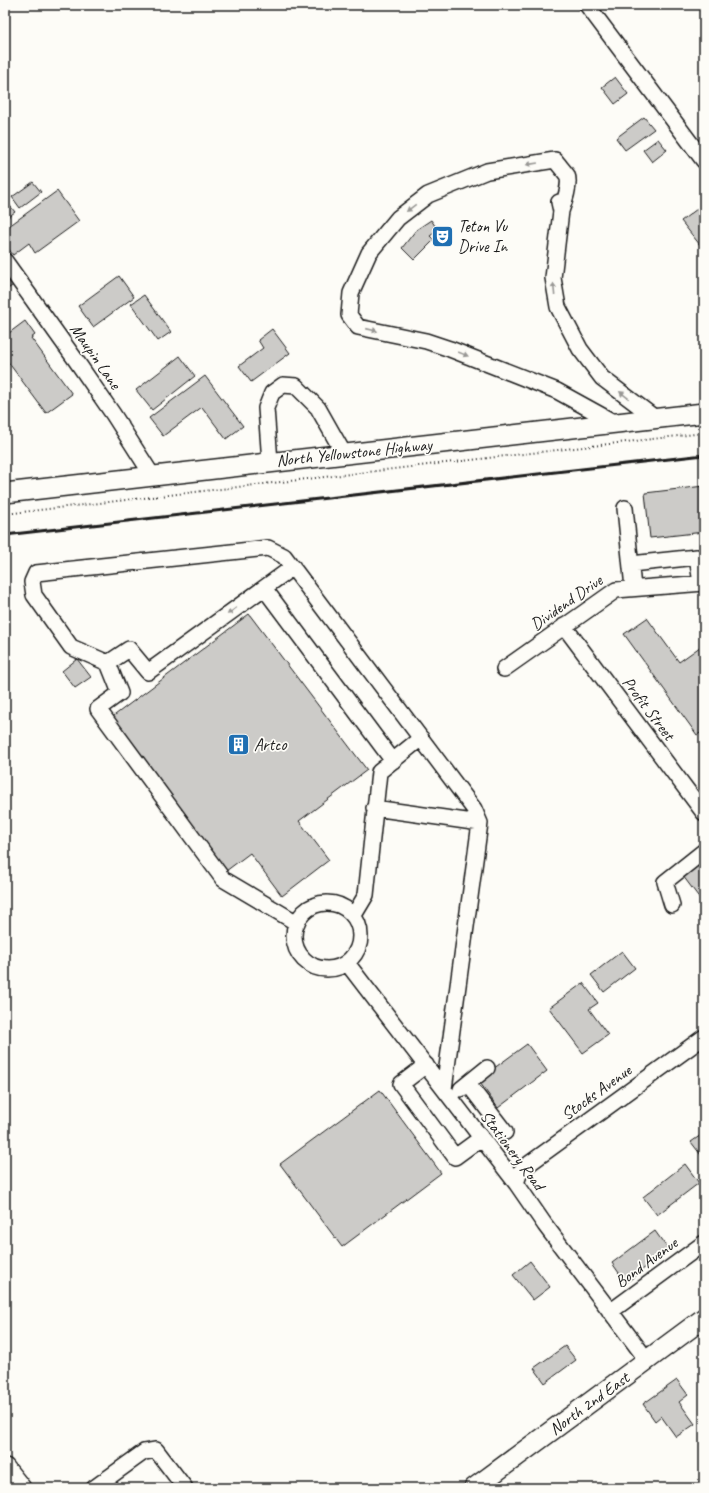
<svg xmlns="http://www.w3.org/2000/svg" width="709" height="1493" font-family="Caveat,sans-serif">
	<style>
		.building { fill: #cccbc8; stroke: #1c1c1c }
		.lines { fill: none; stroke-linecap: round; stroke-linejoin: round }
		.minor-casing { stroke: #1c1c1c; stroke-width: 18 }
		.major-casing { stroke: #1c1c1c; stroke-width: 22 }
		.path { stroke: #1c1c1c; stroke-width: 2; stroke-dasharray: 1 3; stroke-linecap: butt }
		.minor { stroke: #fdfcf7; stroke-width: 15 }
		.major { stroke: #fdfcf7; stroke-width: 19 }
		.rail { stroke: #1c1c1c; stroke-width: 3 }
		.oneway { fill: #989794 }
		.labels { text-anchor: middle; stroke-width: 3.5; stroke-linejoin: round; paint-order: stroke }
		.poi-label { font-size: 17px; fill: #1c1c1c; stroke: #fdfcf7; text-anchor: start }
		.street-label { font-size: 17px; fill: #1c1c1c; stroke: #fdfcf7 }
	</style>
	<rect width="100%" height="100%" fill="#fdfcf7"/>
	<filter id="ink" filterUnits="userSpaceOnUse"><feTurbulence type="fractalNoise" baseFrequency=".025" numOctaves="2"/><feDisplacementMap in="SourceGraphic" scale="8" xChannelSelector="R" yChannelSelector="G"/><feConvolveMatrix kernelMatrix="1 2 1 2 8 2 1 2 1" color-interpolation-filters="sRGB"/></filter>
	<g filter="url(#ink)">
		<!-- building -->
		<path class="building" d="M615,77L628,94L615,104L602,87Z
			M644,117L654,129L625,150L616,138Z
			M658,139L667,150L652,162L643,150Z
			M33,182L41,192L20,208L12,197Z
			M57,191L79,221L35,253L29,243L13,255L5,244V229Z
			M7,202L15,212L5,219V203Z
			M701,206L704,210V250L681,221Z
			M431,220L438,230L430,236L434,240L414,260L402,248L416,230Z
			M5,269L16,283L5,291Z
			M119,276L134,297L93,327L78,306Z
			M144,295L171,332L158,341L131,304Z
			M25,321L35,335L31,338L72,394L46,413L5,358V336Z
			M272,329L290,353L251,382L239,366L263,348L258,340Z
			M180,356L195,376L152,410L136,390Z
			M205,376L243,426L226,439L202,407L163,436L149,418Z
			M704,486V532L650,538L645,493Z
			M249,614L367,770L299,821L329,860L282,896L250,853L226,871L111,718Z
			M647,618L679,662L704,644V731L697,735L624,634Z
			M77,659L91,677L75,688L62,671Z
			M704,854V904L680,872Z
			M622,951L635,968L604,992L591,975Z
			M583,983L598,1003L589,1009L608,1035L583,1053L549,1008Z
			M527,1044L547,1071L498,1108L478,1080Z
			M380,1090L441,1173L342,1247L280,1164Z
			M704,1133V1159L691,1142Z
			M685,1164L699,1183L657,1215L643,1197Z
			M655,1231L668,1249L626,1283L612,1263Z
			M530,1261L550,1287L533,1300L513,1275Z
			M565,1346L576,1360L545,1383L534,1368Z
			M677,1380L688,1395L679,1402L695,1424L676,1437L661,1416L655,1421L643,1404Z"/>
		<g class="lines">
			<defs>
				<path id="minor" d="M587,5L704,161
					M559,202L561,211L553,278L558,307L580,349L602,378L655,418
					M561,211C564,203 571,183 567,175C565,172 558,164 555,160L487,171L428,195L398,218L369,253L351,293L349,315L358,327L426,341L450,349L557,391L615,423
					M5,261L75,359L113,414L152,475
					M270,462L266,408L272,393L283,385L296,386L318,408L344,454
					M625,508L633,588
					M631,564L697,557L701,583
					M264,588L393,761
					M564,626L704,813
					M108,663L129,649L148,672L293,567
					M504,669L616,590L704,583
					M374,808L480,823
					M294 936a33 33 0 1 1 66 0a33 33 0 1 1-66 0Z
					M672,905L665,882L704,851
					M354,915L366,895L379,772L421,738
					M297,923L223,879L98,709L120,693L108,663L71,647L34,595L32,582L36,573L268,548L284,556L474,809L480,823L444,1089
					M347,963L516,1183L545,1225L647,1360
					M426,1065L401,1084L455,1157L481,1138
					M468,1084L505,1132
					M461,1089L487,1068
					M516,1183L520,1172L526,1166L704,1037
					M610,1312L704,1243
					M94,1488L144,1452L156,1450L185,1488"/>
				<path id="major" d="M5,493L704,413
					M5,1468L21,1488
					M474,1488L704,1318"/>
			</defs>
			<!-- minor casing -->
			<use href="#minor" class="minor-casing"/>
			<!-- major casing -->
			<use href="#major" class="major-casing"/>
			<!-- path -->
			<path class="path" d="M5,514L704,433"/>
			<!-- minor -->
			<use href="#minor" class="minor"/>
			<!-- major -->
			<use href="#major" class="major"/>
			<!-- rail -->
			<path class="rail" d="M5,535L704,455"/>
		</g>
		<!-- one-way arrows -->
		<defs><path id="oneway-solid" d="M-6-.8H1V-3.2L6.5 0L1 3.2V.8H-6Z"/></defs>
		<g class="oneway">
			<use href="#oneway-solid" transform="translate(532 164) rotate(171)"/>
			<use href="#oneway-solid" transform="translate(411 208) rotate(143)"/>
			<use href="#oneway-solid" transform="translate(554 289) rotate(-96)"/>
			<use href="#oneway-solid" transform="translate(372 330) rotate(13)"/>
			<use href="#oneway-solid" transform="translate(463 354) rotate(22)"/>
			<use href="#oneway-solid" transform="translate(624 395) rotate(-143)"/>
			<use href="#oneway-solid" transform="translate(232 611) rotate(144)"/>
		</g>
	</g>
	<!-- icons -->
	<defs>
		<symbol id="theatre-square" viewBox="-11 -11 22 22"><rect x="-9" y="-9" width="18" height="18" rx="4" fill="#1f6fb2" stroke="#fdfcf7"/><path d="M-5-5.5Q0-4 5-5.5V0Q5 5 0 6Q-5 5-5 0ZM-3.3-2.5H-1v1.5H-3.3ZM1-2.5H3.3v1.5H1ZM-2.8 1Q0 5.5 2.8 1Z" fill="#fff"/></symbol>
		<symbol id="building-square" viewBox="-11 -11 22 22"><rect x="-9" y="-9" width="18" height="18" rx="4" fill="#1f6fb2" stroke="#fdfcf7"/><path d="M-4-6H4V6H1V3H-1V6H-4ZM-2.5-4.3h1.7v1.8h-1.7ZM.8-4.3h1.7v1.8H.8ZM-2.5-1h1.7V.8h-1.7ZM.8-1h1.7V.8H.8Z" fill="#fff"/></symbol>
	</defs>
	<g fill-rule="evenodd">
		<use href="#theatre-square" x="430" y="224" width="25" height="25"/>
		<use href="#building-square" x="226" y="732" width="25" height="25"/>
	</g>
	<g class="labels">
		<!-- poi labels -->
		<g class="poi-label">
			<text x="458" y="232">Teton Vu<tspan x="458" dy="20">Drive In</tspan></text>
			<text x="254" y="750">Artco</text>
		</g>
		<!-- street labels -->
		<g class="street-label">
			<text transform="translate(96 356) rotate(55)" y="6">Maupin Lane</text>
			<text transform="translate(354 452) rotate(-6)" y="6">North Yellowstone Highway</text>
			<text transform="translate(566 602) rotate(-35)" y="6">Dividend Drive</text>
			<text transform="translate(649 708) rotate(53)" y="6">Profit Street</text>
			<text transform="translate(596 1092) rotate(-36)" y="6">Stocks Avenue</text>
			<text transform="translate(513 1150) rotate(53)" y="6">Stationery Road</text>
			<text transform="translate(646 1262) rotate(-36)" y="6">Bond Avenue</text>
			<text transform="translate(589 1403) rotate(-36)" y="6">North 2nd East</text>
		</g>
	</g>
	<!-- margin -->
	<rect width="709" height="1493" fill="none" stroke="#fdfcf7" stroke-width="20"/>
	<rect x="10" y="10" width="689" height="1473" fill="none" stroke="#1c1c1c" stroke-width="1.5" filter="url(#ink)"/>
</svg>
